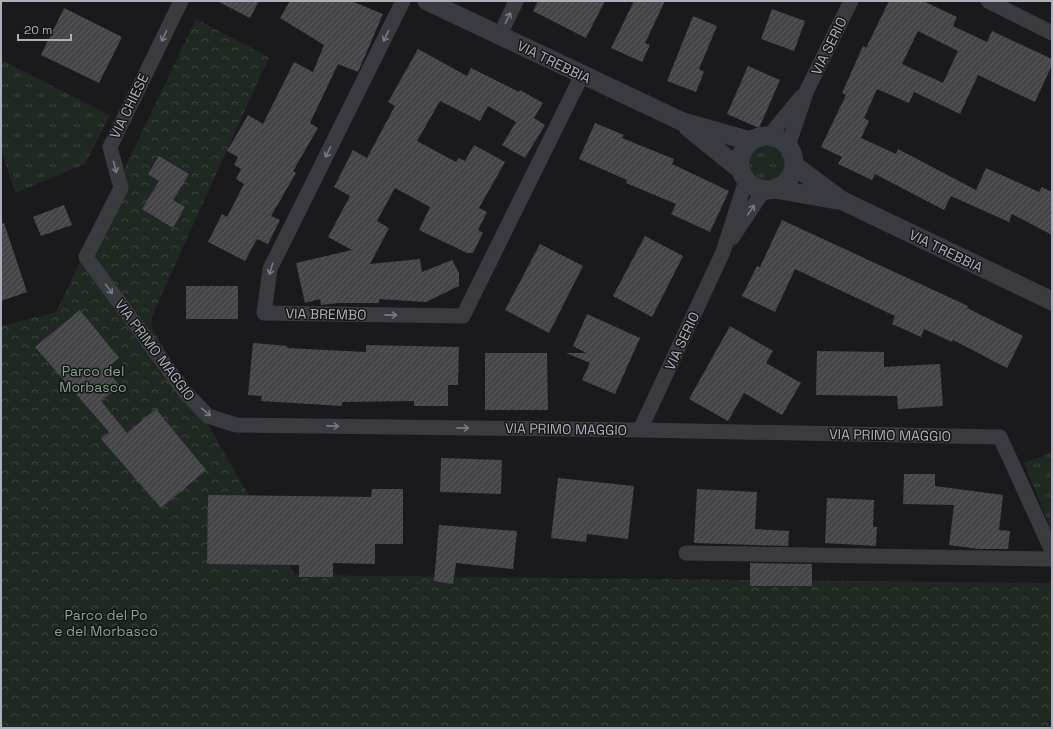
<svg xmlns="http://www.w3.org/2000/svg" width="1053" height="729" font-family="'Space Grotesk',sans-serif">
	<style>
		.grass { fill: url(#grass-tufts) }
		.park { fill: url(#park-crowns) }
		.building { fill: url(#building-hatch); fill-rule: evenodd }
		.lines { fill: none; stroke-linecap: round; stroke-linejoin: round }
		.minor { stroke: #3a3b41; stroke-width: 15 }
		.tertiary { stroke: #3a3b41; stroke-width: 19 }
		.oneway { stroke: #787b85 }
		.labels { text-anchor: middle; stroke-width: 3; stroke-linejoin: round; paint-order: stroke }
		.street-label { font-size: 14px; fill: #abb0bc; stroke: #151417 }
		.park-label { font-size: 14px; fill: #82a886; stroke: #151417 }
	</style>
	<defs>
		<pattern id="grass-tufts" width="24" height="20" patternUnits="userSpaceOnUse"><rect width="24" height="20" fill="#1f2821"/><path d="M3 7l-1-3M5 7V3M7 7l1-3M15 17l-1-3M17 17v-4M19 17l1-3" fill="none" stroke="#3d453f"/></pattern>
		<pattern id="park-crowns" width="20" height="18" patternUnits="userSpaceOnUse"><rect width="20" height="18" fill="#1f2821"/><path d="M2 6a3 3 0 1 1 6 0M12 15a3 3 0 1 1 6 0" fill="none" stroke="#3d453f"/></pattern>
		<pattern id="building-hatch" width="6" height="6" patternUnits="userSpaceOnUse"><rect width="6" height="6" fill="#444449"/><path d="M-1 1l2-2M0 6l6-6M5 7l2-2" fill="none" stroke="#5c5c61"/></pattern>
	</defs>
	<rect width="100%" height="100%" fill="#1a191c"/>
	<!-- grass -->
	<path class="grass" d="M1,60L110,115L85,164L15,193L1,149Z
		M749 163a18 18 0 1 1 36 0a18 18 0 1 1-36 0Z
		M1052,452V532L1024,463Z"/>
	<!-- park -->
	<path class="park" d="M196,19L269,57L152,316L151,326L295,575L1052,583V728H1V326L56,312Z"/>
	<!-- building -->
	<path class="building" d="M217,1H259L250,18Z
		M290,1H351L383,14L358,72L338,64L310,123L318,128L293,171L296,173L271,216L280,220L268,244L257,239L245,261L208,242L222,214L227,217L244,184L236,179L241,169L234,165L238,157L227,151L248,115L263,124L294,62L313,72L324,45L280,18Z
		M538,1H605L586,38L533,11Z
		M634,1H665L645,43L650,45L642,62L611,48Z
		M889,1H923L957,17L953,26L987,42L992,31L1052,59V65L1035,102L978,75L960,114L914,92L909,103L877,89L864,118L869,121L861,138L896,154L898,149L976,190L986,168L1039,192L1042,187L1052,192V235L1012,214L1009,222L951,196L944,210L875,174L872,180L838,164L842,157L821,147L846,95L842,93L863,46L866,48ZM918,31L958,51L943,83L902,64Z
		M64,8L122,37L99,83L41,55Z
		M772,9L805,21L794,51L761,39Z
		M693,16L717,26L699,69L704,72L696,92L667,81Z
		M418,49L467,76L471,68L519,92L520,90L543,103L534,118L545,125L525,158L502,145L516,122L488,106L480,121L440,101L417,141L456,162L459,158L465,161L474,145L505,162L479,208L487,212L478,230L483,233L473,253H467L419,230L430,207L395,188L377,221L389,228L370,264L420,259L422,272L452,260L459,273V286L426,302L379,299V303H339L321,305L320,299L305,303L296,263L352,250L328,237L350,196L334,187L353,150L367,158L395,106L388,102Z
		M748,66L780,80L759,128L727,114Z
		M595,123L624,135L622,138L674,159L672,164L729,191L710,232L671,214L676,204L626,183L627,180L579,159Z
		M159,156L189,174L173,200L185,207L173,228L142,209L159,181L148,174Z
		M64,205L72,225L41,236L33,217Z
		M782,220L968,306L967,308L1023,336L1007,368L953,340L952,342L924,329L921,337L892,324L895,316L795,269L775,312L742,296L757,266L760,267Z
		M4,223L27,292L1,301V224Z
		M645,236L683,256L652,317L613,296Z
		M540,244L583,266L549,333L505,310Z
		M186,286H238V319H186Z
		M80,310L119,358L106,369L120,386L101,401L127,433L156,409L206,470L161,508L101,439L109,432L35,347Z
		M587,314L640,338L615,394L582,380L590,363L566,353H586L573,346Z
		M730,326L773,351L766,363L801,383L782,415L744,393L728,421L689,399Z
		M253,343L287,346V348L366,352V345L459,347L458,385H448V406H414V401L342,402V406L261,401L262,396L248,395Z
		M817,351L884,352V367L940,364L943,406L898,409L897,396L816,395Z
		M485,353H547L548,410H485Z
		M441,458L502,460L501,494L440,492Z
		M904,474H935V486L1003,495L999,530L1010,531L1008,549H979L949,545L954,505L903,504Z
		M558,478L634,486L628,539L587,534L586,542L551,538Z
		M372,489H403V544H375V564L333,563V577H299V565L207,564L208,495L371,497Z
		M697,489L757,492L755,529L789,531L788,546L694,543Z
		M827,498L874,500L873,527H877L876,546L825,543Z
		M439,525L517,531L513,569L456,563L453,584L434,581Z
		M750,563L812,564V586H750Z"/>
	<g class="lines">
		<!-- minor -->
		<path class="minor" d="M181,1L110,147L121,188L86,257L185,392L208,416L236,425L640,430L1000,437L1052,551
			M403,1L270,269L264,313L463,316L582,75
			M988,1L1052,33
			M500,35L516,1
			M770,135L801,97
			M788,146L807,90L851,1
			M732,238L764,190
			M640,430L723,252L746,180
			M686,553L1052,559"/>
		<!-- tertiary -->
		<path class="tertiary" d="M427,1L683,122L750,141
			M688,127L741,170
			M740 163a27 27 0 1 1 54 0a27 27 0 1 1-54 0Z
			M795,166L841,200L1052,301
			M775,189L837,200"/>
	</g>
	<!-- one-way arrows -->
	<defs><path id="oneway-shaft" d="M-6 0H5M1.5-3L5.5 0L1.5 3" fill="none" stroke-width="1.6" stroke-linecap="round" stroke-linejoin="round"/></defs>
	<g class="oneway">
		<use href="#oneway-shaft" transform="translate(508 18) rotate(-64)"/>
		<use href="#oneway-shaft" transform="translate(164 36) rotate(116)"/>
		<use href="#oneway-shaft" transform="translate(386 36) rotate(116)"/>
		<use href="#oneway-shaft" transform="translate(328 152) rotate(116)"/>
		<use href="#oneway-shaft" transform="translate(115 167) rotate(75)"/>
		<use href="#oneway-shaft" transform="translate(751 210) rotate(-56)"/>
		<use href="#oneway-shaft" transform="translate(271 269) rotate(107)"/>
		<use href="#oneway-shaft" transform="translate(109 289) rotate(54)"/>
		<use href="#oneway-shaft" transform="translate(391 315) rotate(1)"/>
		<use href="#oneway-shaft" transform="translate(206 412) rotate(40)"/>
		<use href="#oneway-shaft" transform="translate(333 426) rotate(1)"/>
		<use href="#oneway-shaft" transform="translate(463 428) rotate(1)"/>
	</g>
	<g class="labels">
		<!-- street labels -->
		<g class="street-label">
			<text transform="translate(829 46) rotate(-64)" y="5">VIA SERIO</text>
			<text transform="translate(554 62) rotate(26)" y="5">VIA TREBBIA</text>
			<text transform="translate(129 106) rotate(-64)" y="5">VIA CHIESE</text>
			<text transform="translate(946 251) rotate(26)" y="5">VIA TREBBIA</text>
			<text transform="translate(326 314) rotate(1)" y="5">VIA BREMBO</text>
			<text transform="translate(682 341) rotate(-65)" y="5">VIA SERIO</text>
			<text transform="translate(155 350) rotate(53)" y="5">VIA PRIMO MAGGIO</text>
			<text transform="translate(566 429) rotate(1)" y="5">VIA PRIMO MAGGIO</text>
			<text transform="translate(890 435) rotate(1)" y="5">VIA PRIMO MAGGIO</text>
		</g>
		<!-- park labels -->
		<g class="park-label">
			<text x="93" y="376">Parco del<tspan x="93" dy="16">Morbasco</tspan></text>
			<text x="106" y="620">Parco del Po<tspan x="106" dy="16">e del Morbasco</tspan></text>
		</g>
	</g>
	<!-- border -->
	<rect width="1053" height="729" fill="none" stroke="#abb0bc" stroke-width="4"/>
	<!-- scale -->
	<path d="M18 34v6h53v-6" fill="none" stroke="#abb0bc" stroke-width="2"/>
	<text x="24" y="34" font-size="12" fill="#abb0bc" stroke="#151417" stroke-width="3" paint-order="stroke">20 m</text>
</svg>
